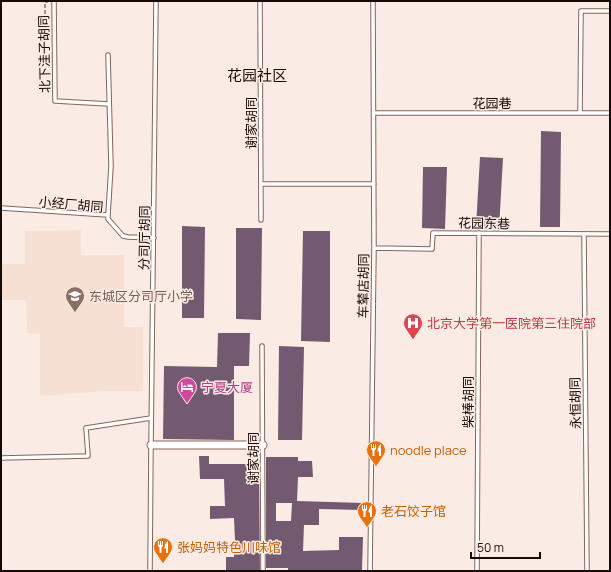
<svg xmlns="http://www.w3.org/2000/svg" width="611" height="572" font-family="Manrope,'Noto Sans SC',sans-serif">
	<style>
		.education { fill: #f6e0d3 }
		.building { fill: #745a70; fill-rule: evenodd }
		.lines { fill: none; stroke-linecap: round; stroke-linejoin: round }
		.lane-casing { stroke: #856457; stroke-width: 5.5 }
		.street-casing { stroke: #856457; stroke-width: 9 }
		.path { stroke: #837570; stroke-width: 1.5; stroke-dasharray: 4 2; stroke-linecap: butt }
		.lane { stroke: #fff; stroke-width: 3.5 }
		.street { stroke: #fff; stroke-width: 7 }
		.labels { text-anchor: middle; stroke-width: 3; stroke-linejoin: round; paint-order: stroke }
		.street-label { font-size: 13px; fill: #160a06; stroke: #fbebe5 }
		.education-label { font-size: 13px; fill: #785e54; stroke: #fbebe5; text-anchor: start }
		.health-label { font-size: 13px; fill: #be3a42; stroke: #fbebe5; text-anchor: start }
		.hotel-label { font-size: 13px; fill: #b23c85; stroke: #fbebe5; text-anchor: start }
		.food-label { font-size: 13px; fill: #c56008; stroke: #fbebe5; text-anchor: start }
		.quarter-label { font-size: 15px; fill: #160a06; stroke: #fbebe5 }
	</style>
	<rect width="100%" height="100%" fill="#fbebe5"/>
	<!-- education -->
	<path class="education" d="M81,230V255H124V327H143V391H103L40,396V334L27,333L26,300H1V264H25V231Z"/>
	<!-- building -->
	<path class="building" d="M541,131L561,132L560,227H540Z
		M480,157L503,158L499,229L476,227Z
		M423,167H447L445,229L422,228Z
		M182,226L205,227L204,318H182Z
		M236,228H262L261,320L236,319Z
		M303,231H330V342L301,341Z
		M218,333H250L249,366H234V440L163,439L164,366L217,367Z
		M279,346L304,347L302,440H278Z
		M199,456H209V464H246V467L259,468L260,571H226V557H234L235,542L234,518L210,519V506H225L224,479H200Z
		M266,457H298V461H312L313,477H298L297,501L364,503L363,510L319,509V525H304L303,551L339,550V537H363L362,571H288V568H266ZM276,503H292L291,521H276Z"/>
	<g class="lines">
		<defs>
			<path id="lane" d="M54,1L55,101L109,104
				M260,1L261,220
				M108,55L111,166L108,215
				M374,113H610
				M580,113L581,11H610
				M261,184H374
				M1,208L108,215V219L123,236L128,237L154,238
				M584,235L587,571
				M374,248L432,249L433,233L610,234
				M262,346L263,571
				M1,458L88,456L86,428L151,418
				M150,571L151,445L156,1
				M370,571L374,248L373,1
				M477,571L479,233"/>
			<path id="street" d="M151,445H263"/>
		</defs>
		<!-- lane casing -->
		<use href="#lane" class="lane-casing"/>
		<!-- street casing -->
		<use href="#street" class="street-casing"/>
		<!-- path -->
		<path class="path" d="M42,29H45V2H48"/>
		<!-- lane -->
		<use href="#lane" class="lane"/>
		<!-- street -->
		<use href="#street" class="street"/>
	</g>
	<!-- icons -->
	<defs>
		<symbol id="school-pin" viewBox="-11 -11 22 30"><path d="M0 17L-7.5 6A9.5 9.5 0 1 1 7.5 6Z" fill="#8d6e63" stroke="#fbebe5"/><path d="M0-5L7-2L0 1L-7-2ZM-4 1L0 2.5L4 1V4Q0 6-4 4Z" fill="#fff"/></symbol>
		<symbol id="hospital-pin" viewBox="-11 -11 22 30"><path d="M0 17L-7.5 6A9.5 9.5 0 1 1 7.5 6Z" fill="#e0444e" stroke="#fbebe5"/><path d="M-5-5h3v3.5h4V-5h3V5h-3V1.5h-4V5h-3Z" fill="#fff"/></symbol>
		<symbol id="hotel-pin" viewBox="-11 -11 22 30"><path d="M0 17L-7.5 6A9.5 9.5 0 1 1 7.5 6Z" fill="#d1479c" stroke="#fbebe5"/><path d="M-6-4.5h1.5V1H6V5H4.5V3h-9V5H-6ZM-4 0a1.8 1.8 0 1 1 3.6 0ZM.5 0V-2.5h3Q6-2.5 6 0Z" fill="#fff"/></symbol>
		<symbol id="restaurant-pin" viewBox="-11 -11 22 30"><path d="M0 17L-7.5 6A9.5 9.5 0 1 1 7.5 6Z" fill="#e8710a" stroke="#fbebe5"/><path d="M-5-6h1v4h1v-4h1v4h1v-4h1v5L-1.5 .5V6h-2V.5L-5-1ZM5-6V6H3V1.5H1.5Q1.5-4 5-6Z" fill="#fff"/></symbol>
	</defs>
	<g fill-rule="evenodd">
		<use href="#school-pin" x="64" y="285" width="22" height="30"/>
		<use href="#hospital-pin" x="402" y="312" width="22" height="30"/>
		<use href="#hotel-pin" x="176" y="376" width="22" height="30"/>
		<use href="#restaurant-pin" x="365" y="439" width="22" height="30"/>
		<use href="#restaurant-pin" x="356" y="500" width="22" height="30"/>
		<use href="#restaurant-pin" x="152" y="536" width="22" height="30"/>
	</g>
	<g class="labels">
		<!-- street labels -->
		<g class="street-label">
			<text transform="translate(44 54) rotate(-91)" y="5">北下洼子胡同</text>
			<text x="492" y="108">花园巷</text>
			<text transform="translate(251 123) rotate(-90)" y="5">谢家胡同</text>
			<text transform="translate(71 204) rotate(5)" y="5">小经厂胡同</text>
			<text transform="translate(484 223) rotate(1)" y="5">花园东巷</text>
			<text transform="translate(144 238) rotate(-89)" y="5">分司厅胡同</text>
			<text transform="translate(363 286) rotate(-89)" y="5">车辇店胡同</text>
			<text transform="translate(468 402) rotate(-90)" y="5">柴棒胡同</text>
			<text transform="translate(575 403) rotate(-91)" y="5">永恒胡同</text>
			<text transform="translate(253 458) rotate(-90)" y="5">谢家胡同</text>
		</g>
		<!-- education labels -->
		<g class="education-label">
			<text x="89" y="301">东城区分司厅小学</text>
		</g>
		<!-- health labels -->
		<g class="health-label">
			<text x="427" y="328">北京大学第一医院第三住院部</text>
		</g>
		<!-- hotel labels -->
		<g class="hotel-label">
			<text x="201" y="392">宁夏大厦</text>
		</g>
		<!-- food labels -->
		<g class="food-label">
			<text x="390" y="455">noodle place</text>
			<text x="381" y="516">老石饺子馆</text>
			<text x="177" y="552">张妈妈特色川味馆</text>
		</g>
		<!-- quarter labels -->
		<g class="quarter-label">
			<text x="257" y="81">花园社区</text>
		</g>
	</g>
	<!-- border -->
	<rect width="611" height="572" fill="none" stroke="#160a06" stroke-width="4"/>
	<!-- scale -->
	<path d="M471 552v6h69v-6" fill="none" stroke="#160a06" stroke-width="2"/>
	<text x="477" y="552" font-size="12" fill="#160a06" stroke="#fbebe5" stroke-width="3" paint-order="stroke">50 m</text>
</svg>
